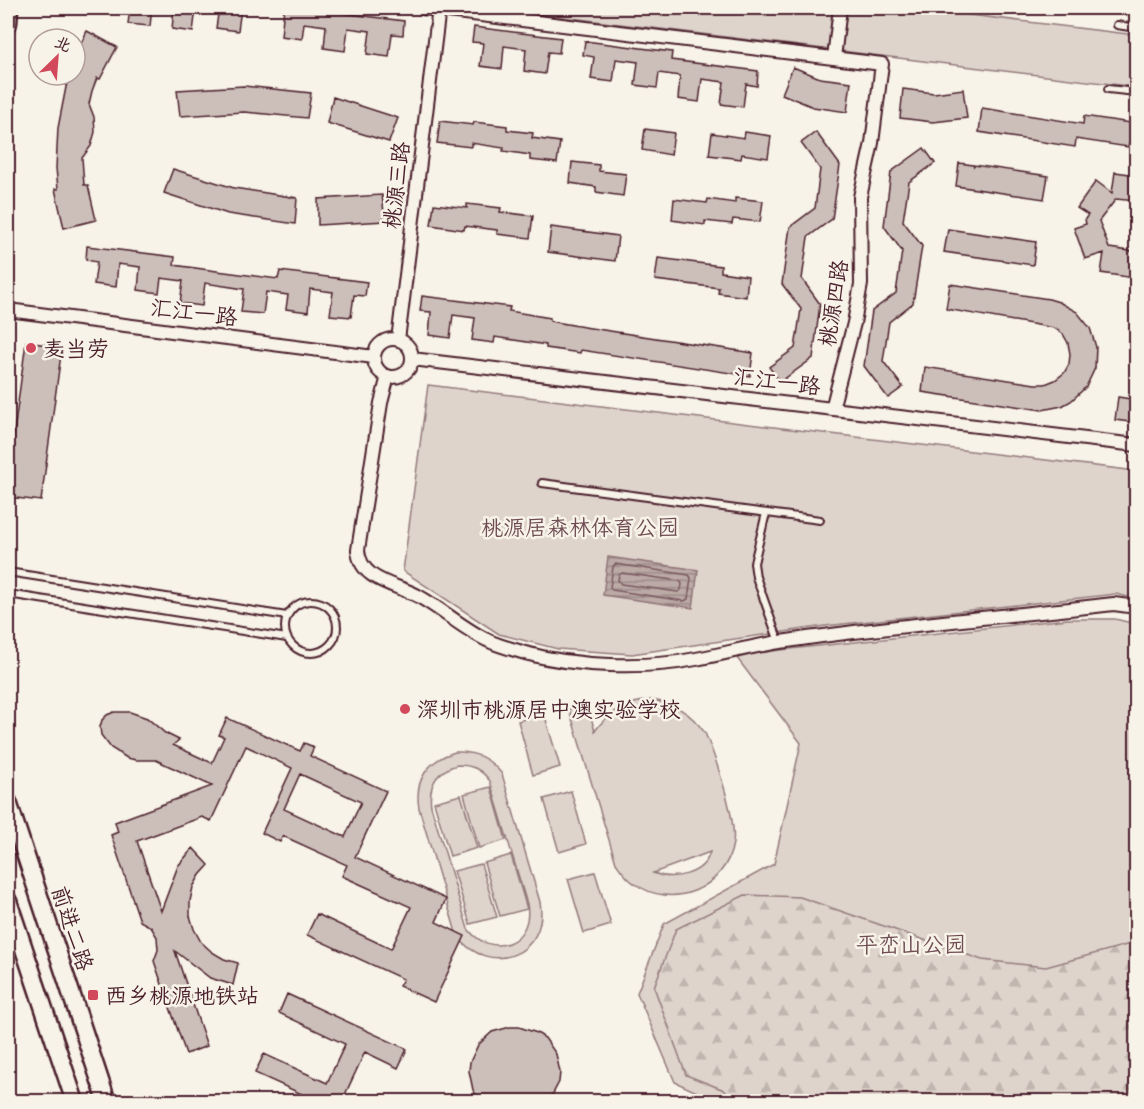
<svg xmlns="http://www.w3.org/2000/svg" width="1144" height="1109" font-family="Sriracha,'LXGW WenKai TC',sans-serif">
	<style>
		.green { fill: #ded4cc; stroke: #947a7c; stroke-width: 1.5; fill-rule: evenodd }
		.forest { fill: url(#forest-firs); stroke: #947a7c; stroke-width: 1.5 }
		.water { fill: url(#water-rules); stroke: #8e7275; stroke-width: 1.5 }
		.lines { fill: none; stroke-linecap: round; stroke-linejoin: round }
		.shore { stroke: #78575d; stroke-width: 1.5 }
		.building { fill: #ccbfb9; stroke: #4a1f2b; stroke-width: 1.5; fill-rule: evenodd }
		.lane-casing { stroke: #4a1f2b; stroke-width: 10 }
		.street-casing { stroke: #4a1f2b; stroke-width: 16 }
		.secondary-casing { stroke: #4a1f2b; stroke-width: 21 }
		.lane { stroke: #f7f3e8; stroke-width: 6 }
		.street { stroke: #f7f3e8; stroke-width: 12 }
		.secondary { stroke: #f7f3e8; stroke-width: 16 }
		.poi-dot { fill: #d1495b; stroke: #f7f3e8; stroke-width: 2 }
		.labels { text-anchor: middle; stroke-width: 5; stroke-linejoin: round; paint-order: stroke }
		.street-label { font-size: 22px; fill: #4a1f2b; stroke: #f7f3e8 }
		.poi-label { font-size: 22px; fill: #4a1f2b; stroke: #f7f3e8; text-anchor: start }
		.park-label { font-size: 22px; fill: #6f4c53; stroke: #f7f3e8 }
	</style>
	<defs>
		<pattern id="forest-firs" width="22" height="20" patternUnits="userSpaceOnUse" patternTransform="scale(1.5)"><rect width="22" height="20" fill="#ded4cc"/><path d="M5 1l3.5 6h-7zM16 11l3.5 6h-7z" fill="#c0b6af"/></pattern>
		<pattern id="water-rules" width="6" height="5" patternUnits="userSpaceOnUse" patternTransform="scale(1.5)"><rect width="6" height="5" fill="#bcaaa7"/><path d="M0 2.5h6" fill="none" stroke="#9b8a88"/></pattern>
	</defs>
	<rect width="100%" height="100%" fill="#f7f3e8"/>
	<filter id="ink" filterUnits="userSpaceOnUse"><feTurbulence type="fractalNoise" baseFrequency=".0167" numOctaves="2"/><feDisplacementMap in="SourceGraphic" scale="12" xChannelSelector="R" yChannelSelector="G"/><feConvolveMatrix kernelMatrix="1 2 1 2 8 2 1 2 1" color-interpolation-filters="sRGB"/></filter>
	<g filter="url(#ink)">
		<!-- green -->
		<path class="green" d="M489,8H912L1136,35V87Z
			M428,385L1136,471V599L1116,594L825,626L632,654L558,649L499,634L403,571Z
			M1068,619H1115L1136,624V1101H716L675,1082L637,993L664,924L774,864L801,743L737,658L762,652Z
			M651,700C675,703 691,713 705,733C715,756 737,820 733,843C726,889 671,911 634,883C626,878 621,870 616,863L569,709L587,704L595,731C609,711 627,702 651,700ZM710,852C704,875 673,881 653,873Z
			M544,713L560,767L533,775L518,721Z
			M455,752C475,751 489,758 502,774L540,902C549,955 489,978 457,936L419,808C414,780 428,760 455,752ZM457,765C472,765 481,769 490,781L527,904C534,943 492,960 468,929L431,806C428,785 437,771 457,765Z
			M491,787L506,840L479,848L464,794Z
			M571,791L586,844L559,852L544,799Z
			M461,795L477,848L450,856L434,802Z
			M511,855L527,909L500,916L484,863Z
			M481,864L497,917L470,924L454,871Z
			M595,872L611,925L584,933L568,879Z"/>
		<!-- forest -->
		<path class="forest" d="M745,895L800,897L982,960L1046,967L1130,944H1136V1101H735L724,1090L686,1075L654,987L676,929Z"/>
		<!-- water -->
		<path class="water" d="M608,557L698,570L693,608L603,595Z"/>
		<g class="lines">
			<!-- shore -->
			<path class="shore" d="M615,564L689,575L691,578L688,599L684,601L612,590L610,587L613,567Z
				M622,573L680,581L682,584L681,590L678,592L621,584L618,580L619,575Z"/>
		</g>
		<!-- building -->
		<path class="building" d="M130,8H152L150,26L128,24Z
			M174,8H196L193,32L172,29Z
			M219,8H241L238,31L216,28Z
			M284,8H318L317,10L404,21L403,35L392,34L389,57L367,54L370,31L348,28L345,51L324,48L326,26L304,23L302,39L281,36Z
			M474,27L561,38L559,53L548,52L545,74L524,71L526,49L504,46L502,69L480,66L483,43L472,42Z
			M87,31L117,47L100,79L97,78L92,91L89,104L94,117L95,132L91,146L82,158L84,185H88L96,220L64,228L55,189H58L56,168L58,128L66,87L70,75H75V56Z
			M585,41L672,52L671,60L758,71L757,86L746,84L743,107L721,104L724,82L702,79L699,102L678,99L680,76L659,73L657,88L635,85L638,62L616,59L613,82L591,79L594,57L583,55Z
			M793,67L820,78L851,82L847,112L813,107L782,94Z
			M244,86L311,93L307,118L244,112L180,116L177,90Z
			M903,89L934,93L963,89L967,118L933,122L900,118Z
			M333,97L398,118L389,142L327,123Z
			M982,108L1083,124L1084,116L1137,124V145L1129,143L1128,147L1076,139L1075,147L979,132Z
			M440,121L473,125L474,122L507,126V130L533,133L532,138L560,142L557,163L530,160V155L503,151L504,148L471,143V147L437,143Z
			M645,129L674,133L671,155L642,150Z
			M745,132L771,136L768,158L742,154L741,159L709,155L712,133L744,138Z
			M816,132L840,165L832,219L808,237L802,279L820,304L813,358L780,382L769,367L795,348L801,309L782,284L790,227L815,208L820,169L801,143Z
			M924,148L935,163L909,182L903,221L922,246L913,303L889,322L883,361L903,387L888,398L864,366L872,311L896,293L902,251L884,226L891,172Z
			M572,162L599,165V171L626,174L623,196L596,192V187L570,183Z
			M959,163L973,165L974,167V165L1048,176L1044,199L956,186Z
			M173,169L234,188L297,198L295,224L228,214L164,193Z
			M1115,172L1137,175V201L1116,199L1099,221L1109,248L1137,252L1134,278L1101,273L1104,253L1085,259L1074,228L1086,224L1085,219L1088,215L1077,208L1096,181L1112,193Z
			M382,195L385,221L318,225V199Z
			M735,198L763,201L760,222L733,219L732,224L705,221V225L672,220L674,199L707,203L708,199L735,203Z
			M434,204L467,208V204L501,208L500,212L533,216L530,238L497,234V230L465,226L464,230L431,225Z
			M551,227L618,236L615,261L548,252Z
			M948,229L1036,242L1033,265L944,252Z
			M87,246L175,257L174,265L217,271L278,279L280,271L367,282L365,296L354,295L351,317L330,315L333,292L310,289L308,312L286,309L288,295L266,292L263,314L241,312L244,289L205,283L202,306L180,303L183,281L161,278L159,293L138,290L140,267L118,264L116,287L94,284L97,262L86,260Z
			M658,258L721,266V272L748,276L746,297L718,293L719,288L655,280Z
			M950,284L1049,299L1059,302L1077,312L1090,328L1096,347L1095,368L1086,387L1071,401L1062,406L1042,410L922,392L925,367L1035,384H1045L1055,380L1064,373L1069,364L1070,354L1068,343L1063,334L1054,328L946,309Z
			M422,296L510,307L509,311L550,318V321L584,327L753,353L750,376L581,350L580,353L546,348V345L495,337L494,343L472,340L475,318L453,315L450,338L429,335L431,312L420,311Z
			M26,342L62,347L41,501L8,497V478Z
			M1118,397L1137,400V423L1115,420Z
			M114,712H130L147,718L165,733L179,740L173,745L212,763L224,737L219,735L227,718L300,751L304,743L314,747L310,756L386,791L355,857L446,899L436,922L465,936L434,1002L399,986L403,979L307,935L317,914L391,949L411,907L342,876L347,865L283,836L280,842L262,833L292,768L246,746L211,821L202,817L137,841L161,911L178,866L193,848L209,865L200,875L193,887L190,901V916L194,929L201,942L212,952L224,959L238,963L233,985L210,978L175,951L207,1046L186,1054L154,961L158,950L157,937L151,927L140,921L111,835L118,832L115,822L212,786L156,760H136L127,758L111,748L101,735L100,727L102,720L107,715ZM300,774L361,802L345,837L284,809Z
			M287,994L407,1049L398,1068L365,1052L342,1101H317L255,1073L264,1054L327,1083L345,1044L279,1013Z
			M510,1027H519L537,1033L545,1038L556,1054L560,1072L559,1082L549,1101H480L473,1090L469,1071L470,1062L478,1045L492,1032Z"/>
		<g class="lines">
			<defs>
				<path id="lane" d="M1117,25L1136,28
					M1108,89L1136,92
					M542,483L820,520
					M766,513L754,563L756,577L779,642
					M8,572L287,616
					M8,594L287,638
					M285 627a26 26 0 1 1 52 0a26 26 0 1 1-52 0Z"/>
				<path id="street" d="M423,8L882,64L872,143L860,197L861,284L854,323L832,409
					M834,58L840,8
					M8,310L374,357
					M374 358a19 19 0 1 1 38 0a19 19 0 1 1-38 0Z
					M398,340L439,8
					M412,359L1136,445
					M388,376L381,403L358,550C360,581 396,584 418,596C442,609 462,628 487,640C498,646 513,649 525,653C576,667 645,669 696,659C724,654 752,646 780,642C891,625 1003,617 1114,604L1136,607"/>
				<path id="secondary" d="M8,23L9,8
					M8,802L107,1102
					M8,901L75,1102"/>
			</defs>
			<!-- lane casing -->
			<use href="#lane" class="lane-casing"/>
			<!-- street casing -->
			<use href="#street" class="street-casing"/>
			<!-- secondary casing -->
			<use href="#secondary" class="secondary-casing"/>
			<!-- lane -->
			<use href="#lane" class="lane"/>
			<!-- street -->
			<use href="#street" class="street"/>
			<!-- secondary -->
			<use href="#secondary" class="secondary"/>
		</g>
	</g>
	<!-- markers -->
	<g class="poi-dot">
		<circle cx="31" cy="348" r="6"/>
		<circle cx="405" cy="709" r="6"/>
		<rect x="87" y="989" width="12" height="12" rx="3"/>
	</g>
	<g class="labels">
		<!-- street labels -->
		<g class="street-label">
			<text transform="translate(396 185) rotate(-83)" y="8">桃源三路</text>
			<text transform="translate(833 303) rotate(-81)" y="8">桃源四路</text>
			<text transform="translate(194 312) rotate(7)" y="8">汇江一路</text>
			<text transform="translate(777 381) rotate(7)" y="8">汇江一路</text>
			<text transform="translate(73 928) rotate(72)" y="8">前进二路</text>
		</g>
		<!-- poi labels -->
		<g class="poi-label">
			<text x="43" y="356">麦当劳</text>
			<text x="417" y="717">深圳市桃源居中澳实验学校</text>
			<text x="105" y="1003">西乡桃源地铁站</text>
		</g>
		<!-- park labels -->
		<g class="park-label">
			<text x="580" y="535">桃源居森林体育公园</text>
			<text x="911" y="952">平峦山公园</text>
		</g>
	</g>
	<!-- margin -->
	<rect width="1144" height="1109" fill="none" stroke="#f7f3e8" stroke-width="30"/>
	<rect x="15" y="15" width="1114" height="1079" fill="none" stroke="#4a1f2b" stroke-width="2" filter="url(#ink)"/>
	<!-- north arrow -->
	<g transform="translate(57 57) rotate(25)"><circle r="28" fill="#f7f3e8" stroke="#b29e9c" stroke-width="1.5"/>
	<path d="M0-4.5L10 22L0 15L-10 22Z" fill="#d1495b"/>
	<text y="-9" font-size="16" font-weight="bold" text-anchor="middle" fill="#4a1f2b">北</text>
	</g>
</svg>
